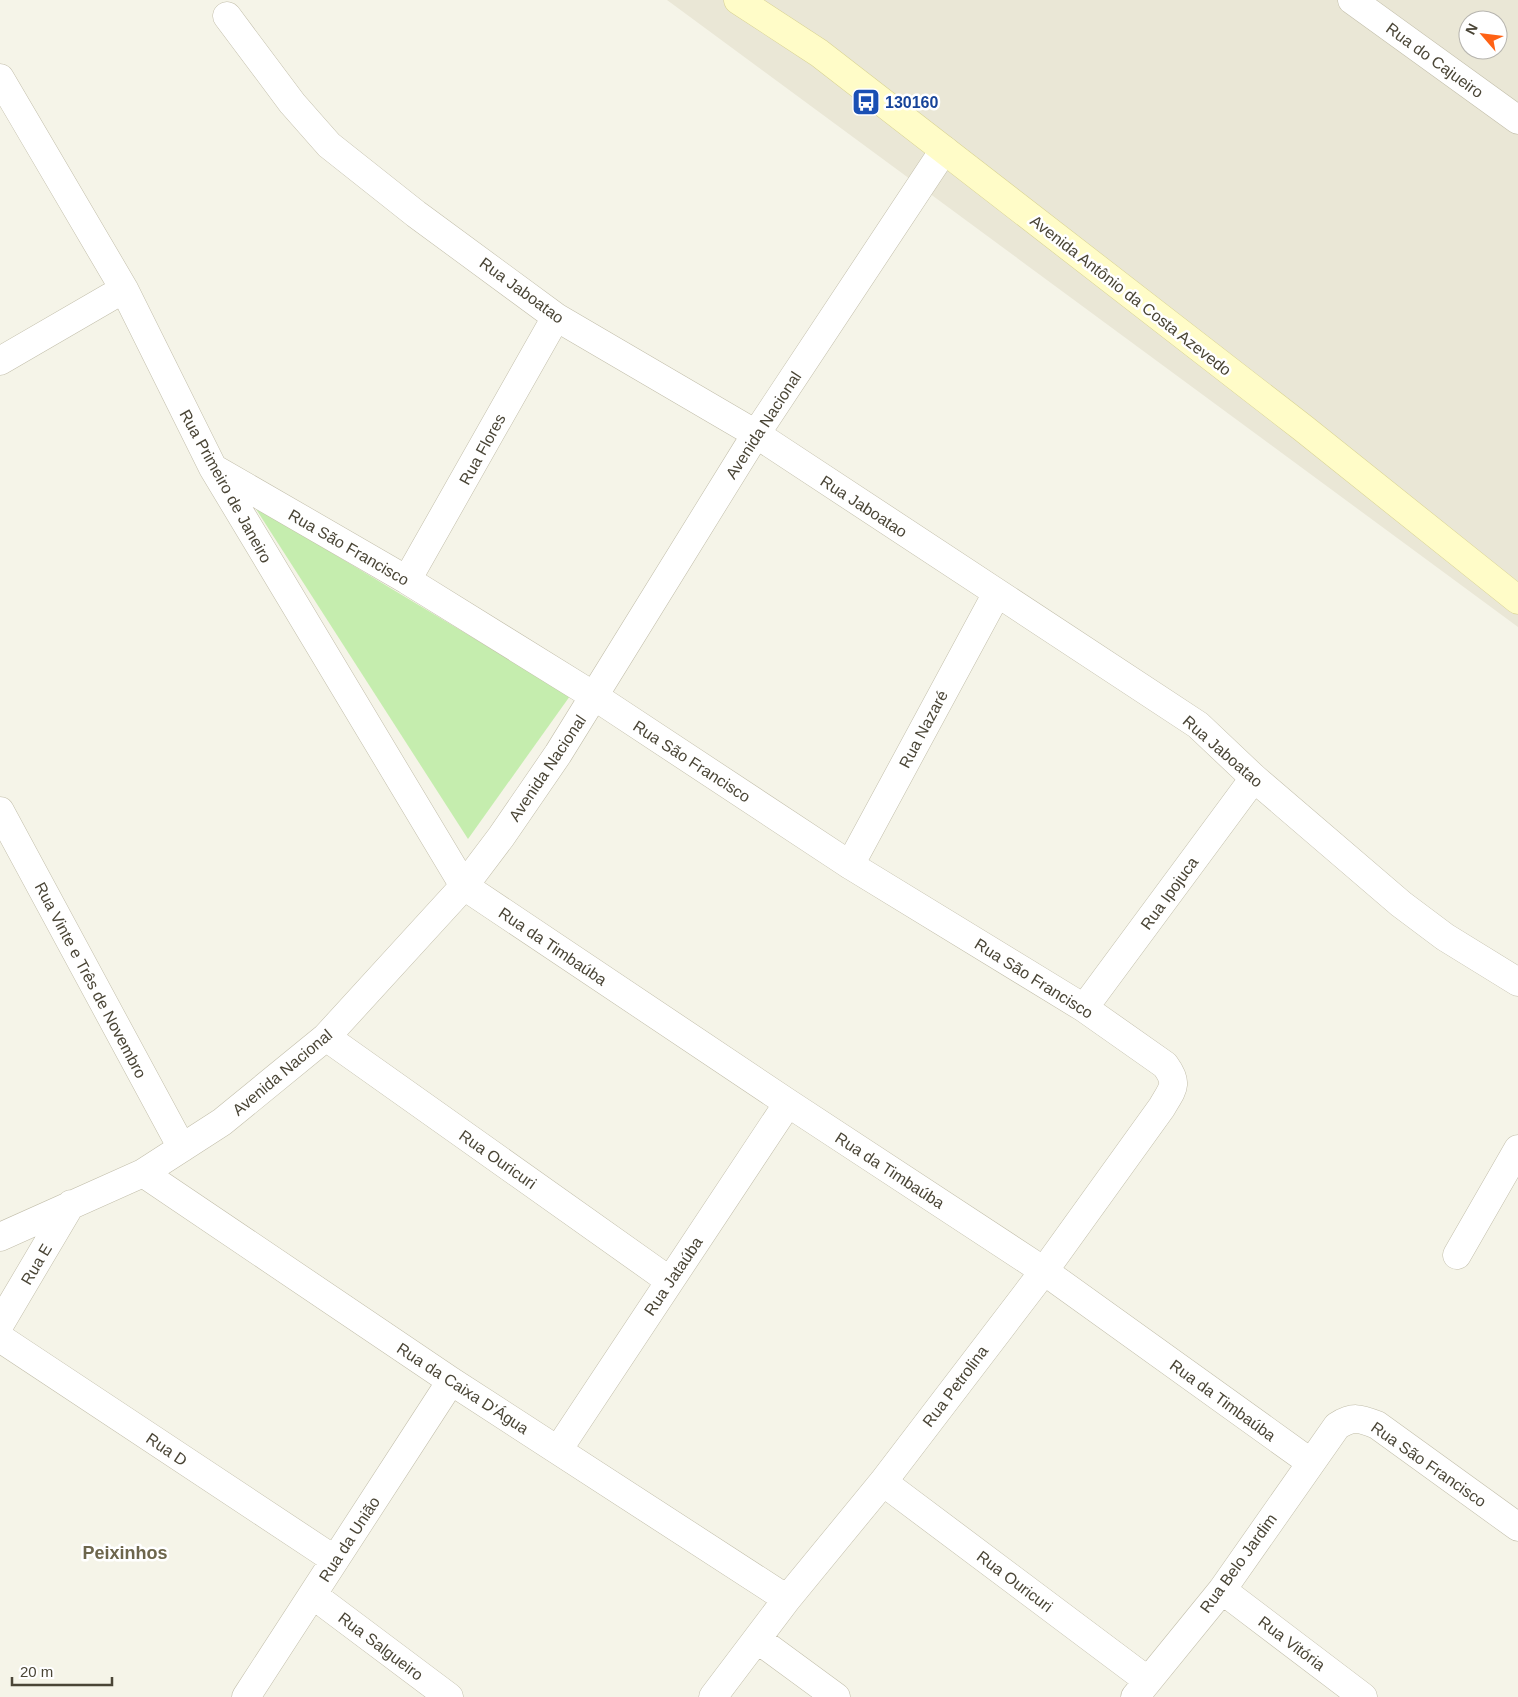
<svg xmlns="http://www.w3.org/2000/svg" width="1518" height="1697" font-family="Helvetica,sans-serif">
	<style>
		.residential { fill: #eae7d6; fill-rule: evenodd }
		.green { fill: #c5edae }
		.lines { fill: none; stroke-linecap: round; stroke-linejoin: round }
		.street-casing { stroke: #c2beaa; stroke-width: 29 }
		.secondary-casing { stroke: #d9d394; stroke-width: 29 }
		.street { stroke: #fff; stroke-width: 28 }
		.secondary { stroke: #fffcc8; stroke-width: 28 }
		.labels { text-anchor: middle; stroke-width: 5; stroke-linejoin: round; paint-order: stroke }
		.street-label { font-size: 16px; fill: #4a4536; stroke: #fff }
		.transit-label { font-size: 16px; font-weight: bold; fill: #164399; stroke: #fff; text-anchor: start }
		.neighbourhood-label { font-size: 18px; font-weight: bold; fill: #6d664c; stroke: #fff }
	</style>
	<rect width="100%" height="100%" fill="#f5f4e8"/>
	<!-- residential -->
	<path class="residential" d="M667,0H1518V627ZM1468,20H1498V50H1468Z"/>
	<!-- green -->
	<path class="green" d="M254,506L570,696L468,839Z"/>
	<g class="lines">
		<defs>
			<path id="street" d="M1352,0L1518,120
				M227,16L292,103L329,145L416,214L556,317L756,434L1198,725L1254,778L1401,904L1445,937L1518,982
				M0,78L124,289L213,468L464,886L788,1103L1044,1271L1310,1462
				M0,361L124,289
				M215,469L407,580L594,696L850,865L1084,1008L1165,1065C1179,1084 1173,1088 1162,1107L1044,1271L883,1482L787,1599L713,1697
				M407,580L556,317
				M0,811L182,1148
				M850,865L997,593
				M1084,1008L1254,778
				M326,1037L670,1281
				M143,1173L451,1381L787,1599
				M0,1237L143,1173L222,1122L326,1037L464,886L501,837L558,754L756,434L944,150
				M1457,1255L1518,1149
				M0,1324L71,1204
				M0,1338L335,1560
				M558,1450L788,1103
				M883,1482L1147,1680
				M1222,1590L1363,1697
				M313,1595L449,1697
				M757,1639L836,1697
				M246,1697L451,1381
				M1135,1697L1222,1590L1337,1426C1353,1416 1359,1418 1377,1425L1518,1527"/>
			<path id="secondary" d="M738,0L819,53L1303,428L1518,600"/>
		</defs>
		<!-- street casing -->
		<use href="#street" class="street-casing"/>
		<!-- secondary casing -->
		<use href="#secondary" class="secondary-casing"/>
		<!-- street -->
		<use href="#street" class="street"/>
		<!-- secondary -->
		<use href="#secondary" class="secondary"/>
	</g>
	<!-- icons -->
	<defs>
		<symbol id="bus-square" viewBox="-11 -11 22 22"><rect x="-9" y="-9" width="18" height="18" rx="4" fill="#1a4fb4" stroke="#fff"/><path d="M-5-6H5V4H4V6H2V4H-2V6H-4V4H-5ZM-3.5-4V0h7V-4ZM-3.5 1.2v1.5H-2V1.2ZM2 1.2v1.5H3.5V1.2Z" fill="#fff"/></symbol>
	</defs>
	<g fill-rule="evenodd">
		<use href="#bus-square" x="850" y="86" width="32" height="32"/>
	</g>
	<g class="labels">
		<!-- street labels -->
		<g class="street-label">
			<text transform="translate(1435 60) rotate(36)" y="6">Rua do Cajueiro</text>
			<text transform="translate(522 290) rotate(36)" y="6">Rua Jaboatao</text>
			<text transform="translate(1131 295) rotate(38)" y="6">Avenida Antônio da Costa Azevedo</text>
			<text transform="translate(763 425) rotate(-57)" y="6">Avenida Nacional</text>
			<text transform="translate(482 449) rotate(-61)" y="6">Rua Flores</text>
			<text transform="translate(226 486) rotate(61)" y="6">Rua Primeiro de Janeiro</text>
			<text transform="translate(864 506) rotate(33)" y="6">Rua Jaboatao</text>
			<text transform="translate(349 547) rotate(30)" y="6">Rua São Francisco</text>
			<text transform="translate(923 729) rotate(-62)" y="6">Rua Nazaré</text>
			<text transform="translate(1223 751) rotate(41)" y="6">Rua Jaboatao</text>
			<text transform="translate(692 761) rotate(33)" y="6">Rua São Francisco</text>
			<text transform="translate(547 768) rotate(-56)" y="6">Avenida Nacional</text>
			<text transform="translate(1169 893) rotate(-54)" y="6">Rua Ipojuca</text>
			<text transform="translate(553 946) rotate(34)" y="6">Rua da Timbaúba</text>
			<text transform="translate(1034 978) rotate(32)" y="6">Rua São Francisco</text>
			<text transform="translate(91 980) rotate(62)" y="6">Rua Vinte e Três de Novembro</text>
			<text transform="translate(282 1072) rotate(-40)" y="6">Avenida Nacional</text>
			<text transform="translate(498 1159) rotate(35)" y="6">Rua Ouricuri</text>
			<text transform="translate(890 1170) rotate(33)" y="6">Rua da Timbaúba</text>
			<text transform="translate(36 1264) rotate(-59)" y="6">Rua E</text>
			<text transform="translate(673 1276) rotate(-56)" y="6">Rua Jataúba</text>
			<text transform="translate(955 1386) rotate(-53)" y="6">Rua Petrolina</text>
			<text transform="translate(463 1388) rotate(33)" y="6">Rua da Caixa D'Água</text>
			<text transform="translate(1223 1400) rotate(36)" y="6">Rua da Timbaúba</text>
			<text transform="translate(167 1449) rotate(34)" y="6">Rua D</text>
			<text transform="translate(1429 1464) rotate(35)" y="6">Rua São Francisco</text>
			<text transform="translate(349 1539) rotate(-57)" y="6">Rua da União</text>
			<text transform="translate(1238 1563) rotate(-54)" y="6">Rua Belo Jardim</text>
			<text transform="translate(1015 1581) rotate(37)" y="6">Rua Ouricuri</text>
			<text transform="translate(1292 1643) rotate(37)" y="6">Rua Vitória</text>
			<text transform="translate(381 1646) rotate(37)" y="6">Rua Salgueiro</text>
		</g>
		<!-- transit labels -->
		<g class="transit-label">
			<text x="885" y="108">130160</text>
		</g>
		<!-- neighbourhood labels -->
		<g class="neighbourhood-label">
			<text x="125" y="1559">Peixinhos</text>
		</g>
	</g>
	<!-- north arrow -->
	<g transform="translate(1483 35) rotate(298)"><circle r="24" fill="#ffffff" stroke="#b7b5af"/>
	<path d="M0-4L9 19L0 12L-9 19Z" fill="#ff6215"/>
	<text y="-8" font-size="14" font-weight="bold" text-anchor="middle" fill="#4a4536">N</text>
	</g>
	<!-- scale -->
	<path d="M12 1677v8h100v-8" fill="none" stroke="#4a4536" stroke-width="2.5"/>
	<text x="20" y="1677" font-size="15" fill="#4a4536" stroke="#ffffff" stroke-width="4" paint-order="stroke">20 m</text>
</svg>
